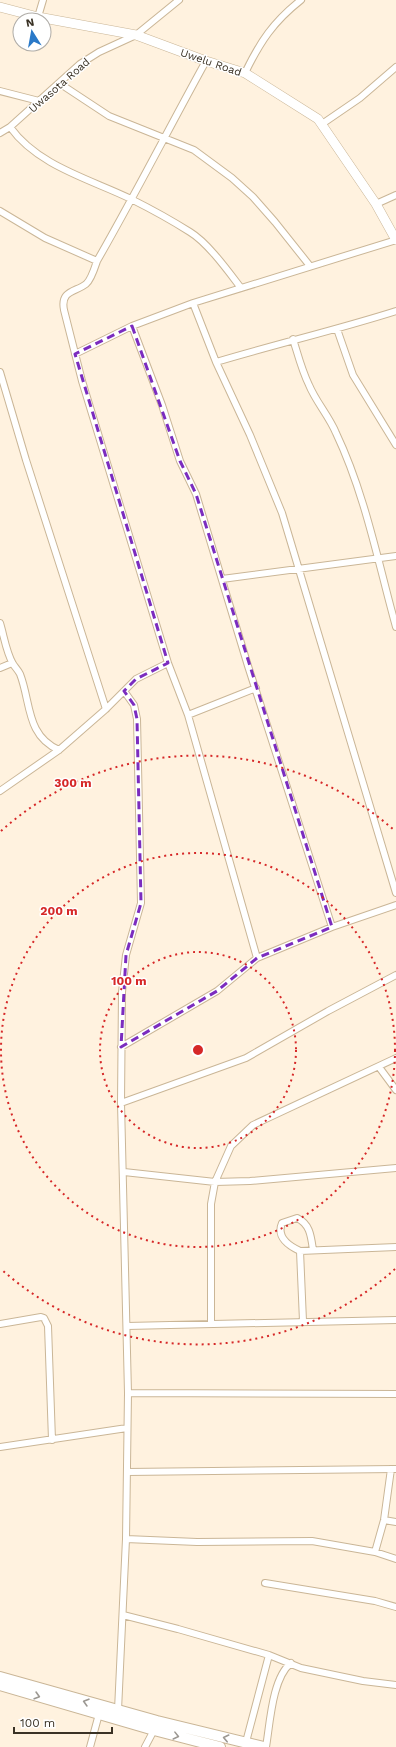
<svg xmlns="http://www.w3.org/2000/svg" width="396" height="1747" font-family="'Work Sans',sans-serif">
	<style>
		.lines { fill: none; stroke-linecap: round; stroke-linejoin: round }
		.street-casing { stroke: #cab697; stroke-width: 8 }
		.secondary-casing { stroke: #cab697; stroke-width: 10 }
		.primary-casing { stroke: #cab697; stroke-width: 12 }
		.street { stroke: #fff; stroke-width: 6 }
		.secondary { stroke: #fff; stroke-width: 9 }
		.primary { stroke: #fff; stroke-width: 10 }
		.oneway { stroke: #9c9892 }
		.marked { fill: none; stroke: #7b2cbf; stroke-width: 3; stroke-dasharray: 8 5; stroke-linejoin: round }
		.ring { fill: none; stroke: #d62828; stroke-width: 2; stroke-dasharray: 2 4 }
		.labels { text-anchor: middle; stroke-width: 3; stroke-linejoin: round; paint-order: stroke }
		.street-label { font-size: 11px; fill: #3a3225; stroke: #fff }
		.centre { fill: #d62828; stroke: #fff; stroke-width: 2 }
		.ring-label { font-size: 12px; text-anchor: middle; font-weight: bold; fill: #d62828; stroke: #fff; stroke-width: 3; stroke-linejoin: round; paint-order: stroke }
	</style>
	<rect width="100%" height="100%" fill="#fff2df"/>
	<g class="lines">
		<defs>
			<path id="street" d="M38,17L43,0
				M245,73C260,42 273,22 301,0
				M59,83L109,116L194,150L232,178L253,197L275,222L310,266
				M0,91L39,101
				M322,124L360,98L396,67
				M10,127C38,166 90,179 131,199C151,209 171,220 190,232C208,243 228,271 241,288
				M0,133L10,127L80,64L99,52L136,35L179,0
				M376,204L396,195
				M0,211L45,238L97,261C135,195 169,128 206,61
				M97,261C95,267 91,280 86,284C76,292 60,290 64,310L82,381L168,663L188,715L257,958
				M193,303L216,362L250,435L282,513L396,893
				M132,326L162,405L180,461L196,494L248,666L332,927
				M337,329L353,375L396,445
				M293,339C298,355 302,371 309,385C316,402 329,416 336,433C365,494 378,562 396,627
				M75,354L132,326L193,303L396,240
				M216,362C276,344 336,330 396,311
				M0,372L26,460L106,709
				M222,579L396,556
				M0,623C4,636 6,652 13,664C15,667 18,670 20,674C31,702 26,736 59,750
				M0,668L12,663
				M188,715L256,688
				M0,791L59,750L106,709L136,679L168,663
				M121,1047L217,991L257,958L332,927L396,905
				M379,1067L396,1090
				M121,1103L246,1058L328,1011L396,975
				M124,1172L215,1182L250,1181L396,1168
				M300,1251C289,1246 276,1237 282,1223L297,1218C310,1224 311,1236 313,1250
				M303,1321L300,1251L396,1247
				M211,1323V1204L215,1182L231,1146L253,1125L396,1058
				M0,1324L41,1317L44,1318L48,1326L52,1440
				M127,1326L396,1320
				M128,1393L396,1394
				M0,1447L127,1428
				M127,1472L396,1469
				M384,1520L396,1522
				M126,1539L197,1542L312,1541L375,1552L396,1559
				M375,1552L384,1520L391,1469
				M265,1583L375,1601L396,1607
				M123,1615L178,1629L269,1655L301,1668L363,1681L396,1685
				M118,1710L126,1539L128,1393L121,1103L122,992L126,955L141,903L137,719L134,705L124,691
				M246,1742L269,1655
				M90,1747L99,1714
				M145,1747L154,1730
				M266,1747C270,1724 272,1678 291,1663"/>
			<path id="secondary" d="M0,7L38,17L136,35L206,61L245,73L318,119L376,204L396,240"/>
			<path id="primary" d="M0,1677L157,1721L264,1747
				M0,1685L154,1730L220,1747"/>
		</defs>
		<!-- street casing -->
		<use href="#street" class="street-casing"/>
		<!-- secondary casing -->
		<use href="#secondary" class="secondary-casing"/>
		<!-- primary casing -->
		<use href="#primary" class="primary-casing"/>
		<!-- street -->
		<use href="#street" class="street"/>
		<!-- secondary -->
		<use href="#secondary" class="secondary"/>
		<!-- primary -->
		<use href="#primary" class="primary"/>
	</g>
	<!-- one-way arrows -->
	<defs><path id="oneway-chevron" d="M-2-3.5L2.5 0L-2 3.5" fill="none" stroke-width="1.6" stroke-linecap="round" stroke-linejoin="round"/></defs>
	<g class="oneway">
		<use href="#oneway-chevron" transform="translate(37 1696) rotate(16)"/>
		<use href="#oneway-chevron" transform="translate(86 1702) rotate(-164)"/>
		<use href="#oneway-chevron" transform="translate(176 1736) rotate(14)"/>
		<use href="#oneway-chevron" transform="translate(226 1738) rotate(-167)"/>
	</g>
	<!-- marked area -->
	<path class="marked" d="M132,326L180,461L196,494L332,927L257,958L217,991L121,1047L126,955L141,903L137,719L134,705L124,691L136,679L168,663L75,354Z"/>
	<!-- distance rings -->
	<g class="ring">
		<circle cx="198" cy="1050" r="98"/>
		<circle cx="198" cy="1050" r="197"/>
		<path d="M395 1269A295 295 0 0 1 1 1269M1 831A295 295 0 0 1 395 831"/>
	</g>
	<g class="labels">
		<!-- street labels -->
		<g class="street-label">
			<text transform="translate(211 62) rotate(19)" y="4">Uwelu Road</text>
			<text transform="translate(59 85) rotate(-41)" y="4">Uwasota Road</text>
		</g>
	</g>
	<circle cx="198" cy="1050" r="6" class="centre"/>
	<g class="ring-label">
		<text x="73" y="787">300 m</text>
		<text x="59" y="915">200 m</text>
		<text x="129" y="985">100 m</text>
	</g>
	<!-- north arrow -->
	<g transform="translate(32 32) rotate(349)"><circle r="19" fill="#ffffff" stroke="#b0ada8"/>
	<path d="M0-3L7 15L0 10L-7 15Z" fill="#2a79c8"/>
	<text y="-6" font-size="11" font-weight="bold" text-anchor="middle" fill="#3a3225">N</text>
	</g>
	<!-- scale -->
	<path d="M14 1727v6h98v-6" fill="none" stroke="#3a3225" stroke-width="2"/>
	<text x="20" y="1727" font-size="12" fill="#3a3225" stroke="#ffffff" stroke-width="3" paint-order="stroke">100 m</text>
</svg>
